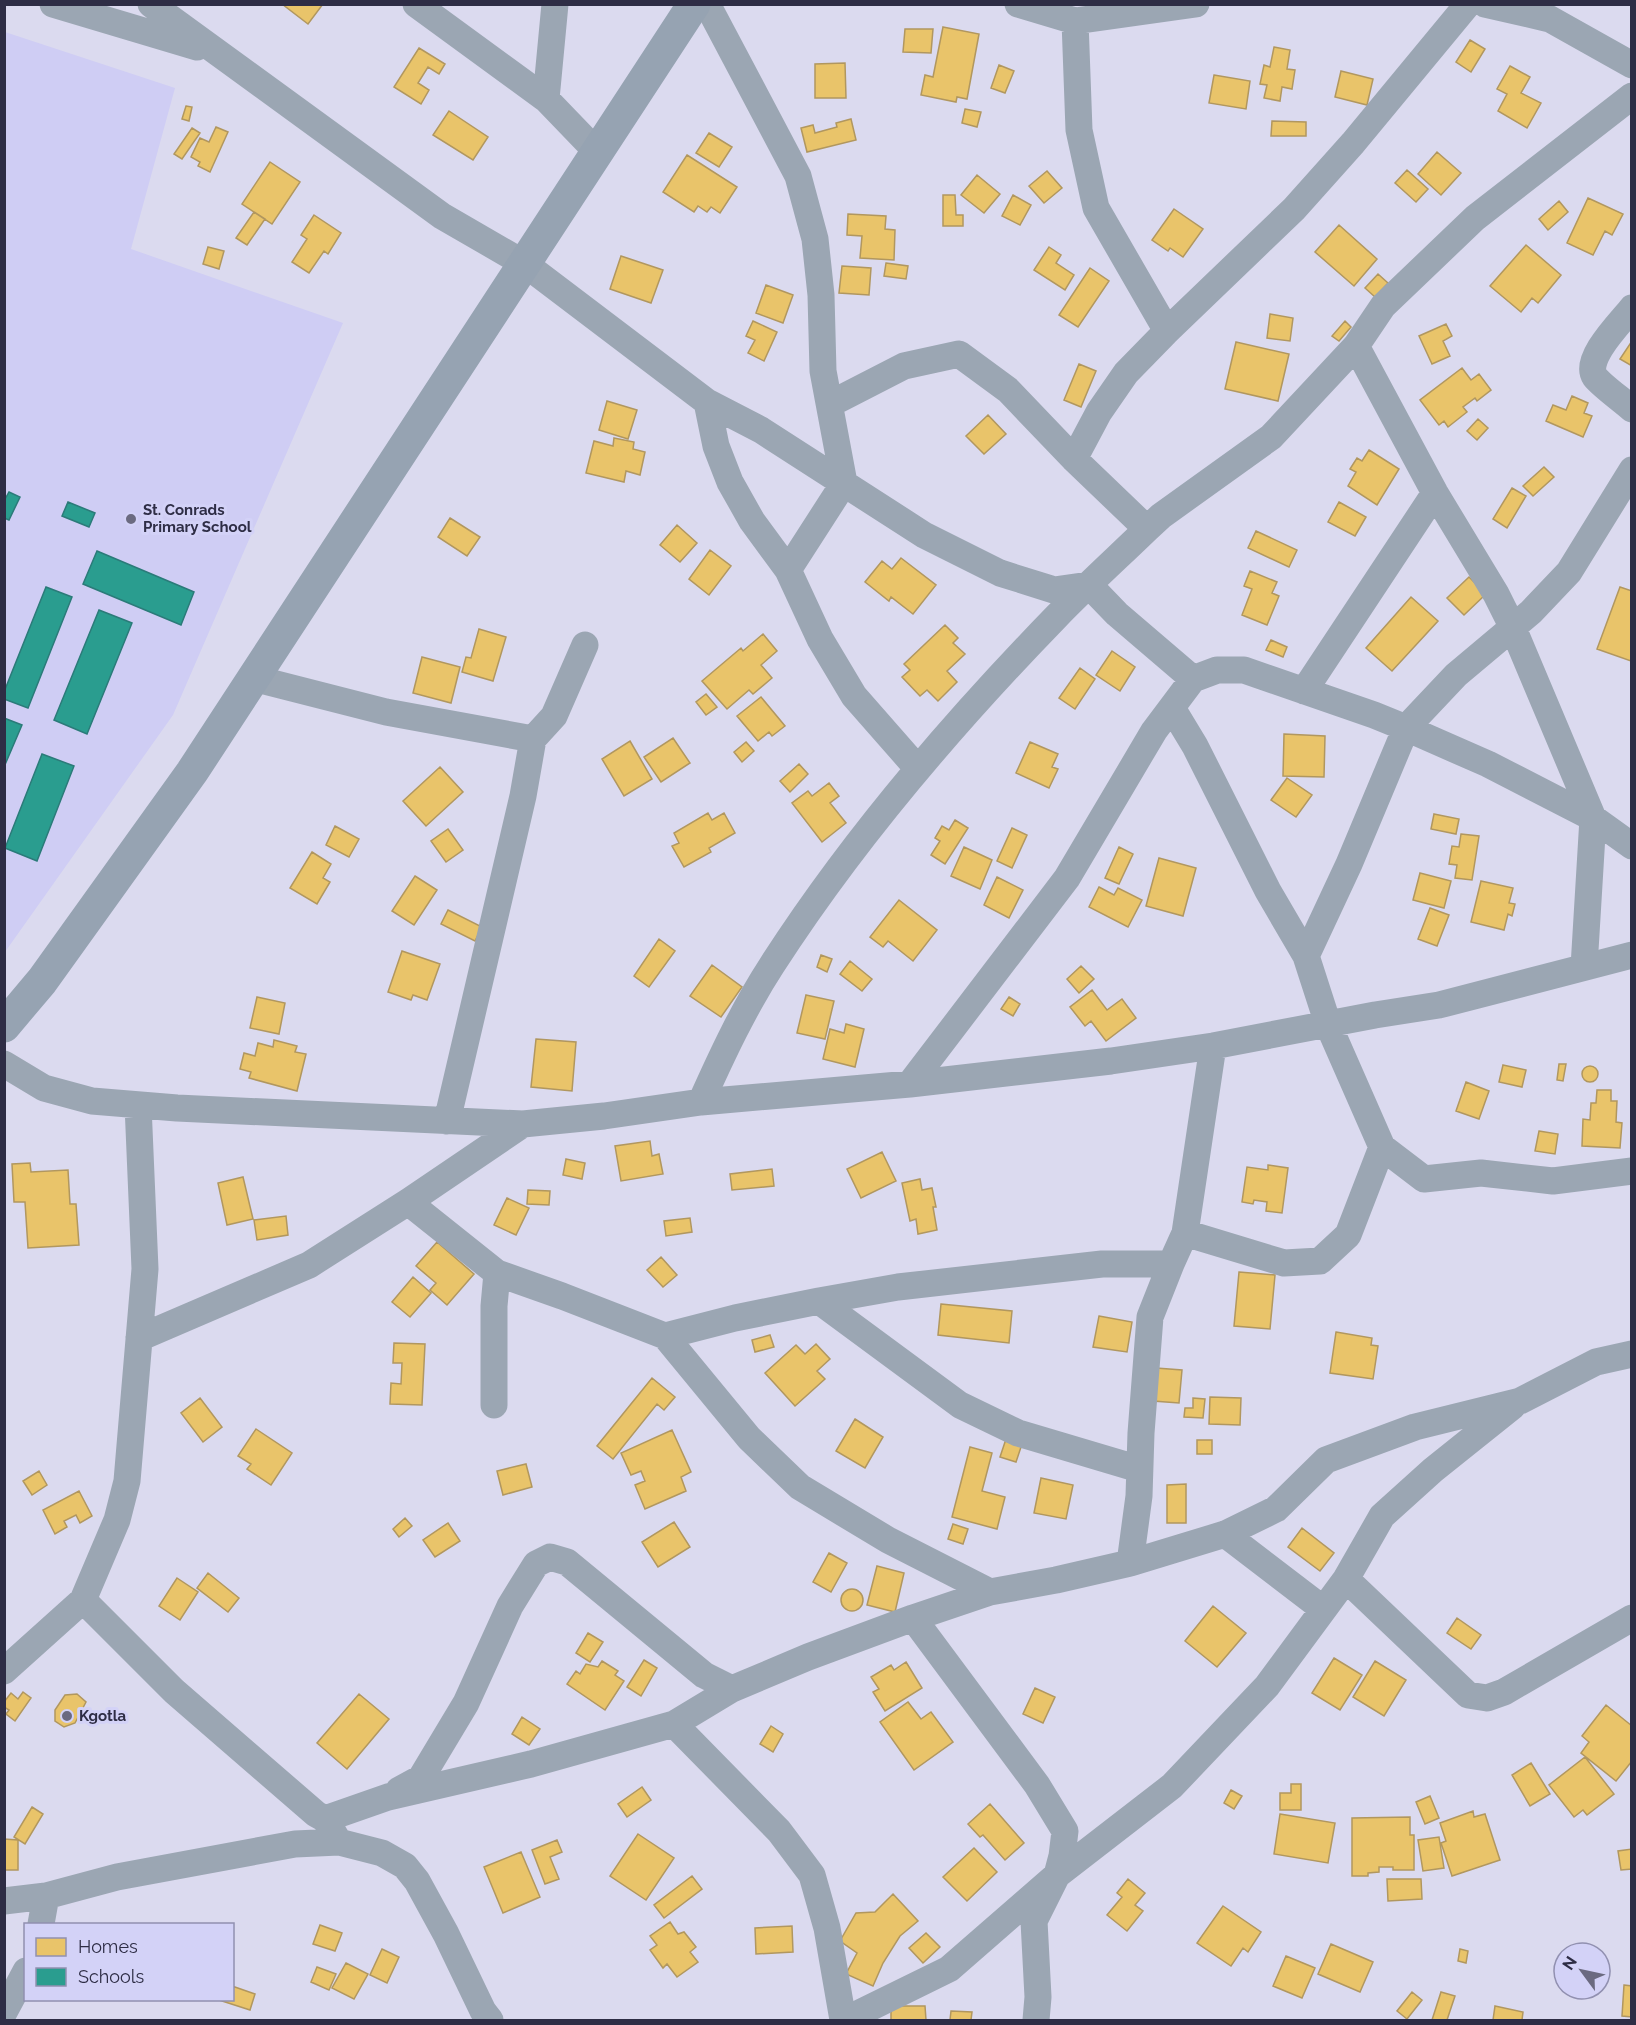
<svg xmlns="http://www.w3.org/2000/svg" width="1636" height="2025" font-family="Raleway,sans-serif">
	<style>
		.built { fill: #cfcdf4 }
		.homes { fill: #e9c46a; stroke: #b1975f; stroke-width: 1.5 }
		.schools { fill: #2a9d8f; stroke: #2b7b79; stroke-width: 1.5 }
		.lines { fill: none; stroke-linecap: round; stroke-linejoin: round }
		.street { stroke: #9ba6b3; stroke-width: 27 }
		.secondary { stroke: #96a3b2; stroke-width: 33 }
		.poi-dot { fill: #6b6a80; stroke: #d3d2f7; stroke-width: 2 }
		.labels { text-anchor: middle; stroke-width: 6; stroke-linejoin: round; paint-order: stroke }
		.poi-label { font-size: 15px; font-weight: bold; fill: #2e2d45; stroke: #d3d2f7; text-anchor: start }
	</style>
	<rect width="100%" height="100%" fill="#dbdaef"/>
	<!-- built -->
	<path class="built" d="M5,32L175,88L131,249L343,323L173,715L5,952Z"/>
	<!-- homes -->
	<path class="homes" d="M282,4H323L308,24Z
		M943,27L979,34L967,99L957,97L956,102L921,95L925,75L933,77Z
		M905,29H933L931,53L903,52Z
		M1470,40L1485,49L1471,72L1456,62Z
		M1274,47L1290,50L1287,69L1295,70L1292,89L1282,87L1280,101L1264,98L1267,85L1260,84L1264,65L1270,67Z
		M419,48L445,64L439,74L428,67L418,83L429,90L421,104L394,87Z
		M845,63L846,98H815V64Z
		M999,65L1014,71L1005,93L991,88Z
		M1510,66L1530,77L1521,93L1541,103L1527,128L1498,111L1507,94L1497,89Z
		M1341,71L1373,79L1367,105L1335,97Z
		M1214,75L1250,81L1246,109L1209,103Z
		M186,106L192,107L189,121L182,119Z
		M965,109L981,112L977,127L962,123Z
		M449,111L488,137L473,160L433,135Z
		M851,119L856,140L807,152L801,128L813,125L815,133L837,127L836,123Z
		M1272,121L1306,122V136H1271Z
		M216,127L228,132L210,172L198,166L200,162L191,157L200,138L209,142Z
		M192,128L200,133L182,159L174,154Z
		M709,133L732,147L719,167L696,153Z
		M1437,152L1461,173L1441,195L1418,174Z
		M687,155L737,187L720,213L711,207L707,212L698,206L694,212L663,192Z
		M270,162L300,182L272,224L242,204Z
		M1407,170L1428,189L1416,202L1395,183Z
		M1047,171L1062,188L1044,203L1029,186Z
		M977,175L1000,194L984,213L961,195Z
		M943,195H955L956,215H963V226H943Z
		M1013,195L1031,205L1020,225L1002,216Z
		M1588,198L1623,214L1612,235L1605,231L1593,255L1567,243Z
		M1559,201L1568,212L1548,230L1539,219Z
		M1174,209L1203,229L1183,257L1170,248L1168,251L1152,240Z
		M254,212L265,219L247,245L236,238Z
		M848,214L886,216L885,229L895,230L894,260L860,258L862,236L847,235Z
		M314,215L341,233L328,254L324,251L309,273L292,262L307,239L301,235Z
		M1339,225L1377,259L1354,286L1315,252Z
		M1526,245L1561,275L1538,303L1532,298L1521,312L1490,286Z
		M208,247L224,251L219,269L203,264Z
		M1049,247L1061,255L1056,263L1074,275L1065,290L1034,270Z
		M621,256L663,270L651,303L610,289Z
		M886,263L908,266L906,279L884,276Z
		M842,266L871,268L869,295L839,293Z
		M1090,268L1109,281L1078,327L1059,315Z
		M1378,274L1388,283L1375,297L1365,288Z
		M766,285L793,295L783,323L756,313Z
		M1270,314L1293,318L1290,341L1267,338Z
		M753,321L777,332L764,361L748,353L755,340L746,336Z
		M1345,321L1351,327L1339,341L1332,336Z
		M1446,324L1452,336L1443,341L1450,356L1432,364L1419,336Z
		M1632,341V366L1620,359Z
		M1236,342L1289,354L1278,401L1225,389Z
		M1079,364L1096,371L1081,407L1064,400Z
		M1462,368L1471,380L1479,374L1491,390L1477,401L1475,398L1463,407L1467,412L1448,427L1444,421L1439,425L1420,400Z
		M1572,396L1588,403L1584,413L1592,416L1583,437L1546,421L1553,405L1566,410Z
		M607,401L637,410L628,439L599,430Z
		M988,415L1006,434L984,454L966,436Z
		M1478,419L1488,428L1477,440L1467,431Z
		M614,438L634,442L633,449L645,452L640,475L626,471L624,482L586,473L594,441L613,446Z
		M1369,450L1399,469L1377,505L1348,486L1356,472L1350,469L1357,458L1362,461Z
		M1544,467L1554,477L1533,496L1523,486Z
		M1512,488L1526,496L1507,528L1493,519Z
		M1339,502L1366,517L1355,536L1328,522Z
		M450,518L480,537L467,556L438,537Z
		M677,525L697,543L680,562L660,545Z
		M1256,531L1297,550L1289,567L1248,548Z
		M710,550L731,566L709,595L689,579Z
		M901,558L936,585L913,614L891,597L889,601L865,582L882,561L892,569Z
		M1250,571L1277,582L1272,593L1279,596L1267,625L1242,615L1252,589L1244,586Z
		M1469,577L1486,594L1464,615L1447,598Z
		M1620,587L1632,591L1631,661L1597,649Z
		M1411,597L1438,621L1392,671L1366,648Z
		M945,625L958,638L953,643L965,654L947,671L957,682L938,701L927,690L920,696L902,677L910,670L904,664Z
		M479,629L506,637L493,681L462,672L466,657L471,658Z
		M763,634L777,651L761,665L772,678L753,694L749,690L727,709L702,681L741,648L743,651Z
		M1271,640L1287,647L1283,657L1266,650Z
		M1112,651L1135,667L1120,691L1096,675Z
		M422,657L460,667L451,703L413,693Z
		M1080,668L1095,679L1075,709L1059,698Z
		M706,694L717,707L706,715L696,702Z
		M761,697L785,726L772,736L769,732L758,741L737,716Z
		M1284,734L1325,736L1324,777L1283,776Z
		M673,738L690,763L661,782L644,757Z
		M630,741L652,779L624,796L602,759Z
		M746,742L754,751L742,762L734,752Z
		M1030,742L1058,754L1052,767L1058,769L1049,788L1016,773Z
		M799,764L808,774L790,792L780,781Z
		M440,767L463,792L426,826L403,801Z
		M1287,778L1312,795L1296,817L1271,800Z
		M829,783L839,796L830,803L846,823L822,842L792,803L808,791L812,796Z
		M708,813L712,820L724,813L735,833L709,848L711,852L684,867L672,846L679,843L674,833Z
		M1434,814L1459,819L1456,834L1431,829Z
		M955,820L968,828L945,864L931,855L940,841L935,838L942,826L949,830Z
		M335,826L359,839L349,857L326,845Z
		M1012,828L1027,835L1012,868L997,861Z
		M448,829L463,850L446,862L431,841Z
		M1461,834L1479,836L1472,880L1455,878L1457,865L1449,864L1452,846L1459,847Z
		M964,847L992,860L980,889L951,876Z
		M1119,847L1133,854L1119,884L1105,878Z
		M312,852L331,864L323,878L330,882L317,904L290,888Z
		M1159,858L1196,868L1183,916L1146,906Z
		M1420,873L1451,881L1444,908L1413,900Z
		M415,876L437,890L414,925L392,911Z
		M997,877L1023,890L1009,918L984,905Z
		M1481,881L1513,888L1509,903L1515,904L1512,916L1508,914L1504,930L1471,922Z
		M1099,887L1114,895L1118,888L1142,900L1128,927L1089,907Z
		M899,900L937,930L913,961L888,941L883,947L870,937Z
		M1430,908L1449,915L1437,946L1418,939Z
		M448,910L482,927L475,941L441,924Z
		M659,939L675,951L649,987L634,976Z
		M402,951L440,964L427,1000L413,995L411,1000L388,992Z
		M821,955L832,959L827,972L817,967Z
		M850,961L872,979L862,991L840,974Z
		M712,965L742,987L721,1017L690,996Z
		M1081,966L1094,979L1079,993L1067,979Z
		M1092,990L1107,1010L1122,999L1136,1018L1106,1041L1091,1021L1085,1026L1070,1007Z
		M806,995L834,1001L825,1039L797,1033Z
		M257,997L285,1003L279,1034L250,1028Z
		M1009,997L1020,1004L1013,1016L1001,1009Z
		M846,1024L864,1029L855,1067L823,1059L830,1029L844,1033Z
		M536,1039L576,1042L572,1091L531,1087Z
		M274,1040L297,1046L295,1052L306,1054L297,1091L249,1078L251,1072L240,1069L244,1053L255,1056L258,1043L273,1047Z
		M1559,1064H1566L1563,1081L1557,1080Z
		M1503,1065L1526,1070L1522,1087L1499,1082Z
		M1582 1074a8 8 0 1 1 16 0a8 8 0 1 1-16 0Z
		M1466,1082L1489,1091L1479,1119L1456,1111Z
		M1597,1090H1611V1101H1617L1616,1122L1622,1123L1620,1148L1582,1146L1583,1119L1590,1120L1591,1103H1596Z
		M1539,1131L1558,1134L1555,1154L1535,1151Z
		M650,1141L652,1156L659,1154L663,1174L621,1181L615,1146Z
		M882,1152L896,1181L861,1198L847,1169Z
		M566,1159L585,1163L582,1179L563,1175Z
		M30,1163L31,1172L68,1170L70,1204H76L79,1245L28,1248L25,1202H14L12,1164Z
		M1268,1165L1288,1168L1282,1213L1266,1211L1267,1202L1254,1200L1253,1204L1242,1202L1247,1167L1268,1170Z
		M772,1169L774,1186L732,1190L730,1174Z
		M243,1177L253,1219L227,1225L218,1183Z
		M920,1179L922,1190L932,1188L936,1207H933L937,1230L918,1234L916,1219L910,1221L902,1183Z
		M528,1190L550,1191L549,1205L527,1204Z
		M507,1198L529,1208L516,1235L494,1225Z
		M286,1216L288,1235L257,1240L254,1220Z
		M690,1218L692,1232L666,1236L664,1221Z
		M437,1242L474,1274L447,1305L430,1290L436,1283L416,1266Z
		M661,1257L677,1275L663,1287L647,1270Z
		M1239,1272L1275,1275L1270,1329L1234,1326Z
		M413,1277L431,1293L410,1317L392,1302Z
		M941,1304L1012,1311L1009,1343L938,1335Z
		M1099,1316L1132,1322L1127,1352L1093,1347Z
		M1336,1332L1372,1338L1371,1345L1378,1346L1373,1379L1330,1373Z
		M770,1335L774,1347L755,1352L752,1340Z
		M394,1343L425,1344L422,1405L390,1404L391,1383L401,1384L402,1363H393Z
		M816,1344L830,1359L817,1371L825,1379L795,1406L765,1373L796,1345L805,1354Z
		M1156,1368L1182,1370L1179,1403L1153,1401Z
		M652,1378L675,1397L664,1410L657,1404L613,1459L597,1446Z
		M1210,1397L1241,1398L1240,1425L1209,1424Z
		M200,1398L222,1427L203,1442L181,1413Z
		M1193,1398L1205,1399L1203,1418L1184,1417L1185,1408H1193Z
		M855,1419L883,1437L865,1468L836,1451Z
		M256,1429L292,1453L271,1485L247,1469L251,1464L238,1456Z
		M672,1430L691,1472L681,1477L686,1491L645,1509L635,1485L645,1481L641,1471L631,1475L621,1453Z
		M1006,1439L1022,1444L1016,1462L1000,1457Z
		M1197,1440H1212V1454H1197Z
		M970,1447L992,1453L982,1491L1005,1497L997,1529L952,1517Z
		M526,1464L532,1487L503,1495L497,1471Z
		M39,1471L47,1485L32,1495L23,1481Z
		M1041,1478L1073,1485L1066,1519L1034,1513Z
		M1186,1484V1523H1167V1485Z
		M79,1491L92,1516L80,1523L76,1515L64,1521L67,1527L55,1534L43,1510Z
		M405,1518L412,1526L399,1537L393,1529Z
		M674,1522L690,1547L658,1567L642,1542Z
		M448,1523L460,1541L435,1557L423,1540Z
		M953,1524L968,1529L963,1544L948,1539Z
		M1302,1528L1334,1553L1320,1571L1288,1547Z
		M829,1553L847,1563L831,1592L813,1582Z
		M877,1566L904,1573L895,1612L867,1605Z
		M208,1573L239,1598L228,1612L197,1588Z
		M177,1578L198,1592L180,1620L159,1606Z
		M841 1600a11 11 0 1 1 22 0a11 11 0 1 1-22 0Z
		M1213,1606L1246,1633L1217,1667L1185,1641Z
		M1457,1618L1481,1635L1471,1649L1447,1633Z
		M588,1633L603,1642L590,1662L576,1653Z
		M1334,1658L1362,1675L1340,1710L1312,1693Z
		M644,1660L657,1668L641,1696L627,1687Z
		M602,1661L618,1671L615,1675L624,1681L605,1710L567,1684L576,1671L580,1674L586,1664L598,1667Z
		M1375,1661L1406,1680L1384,1716L1353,1697Z
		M906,1662L922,1688L885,1711L873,1692L879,1689L871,1677L891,1665L894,1670Z
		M1035,1688L1055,1697L1043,1723L1023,1714Z
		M23,1692L31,1698L15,1721L6,1714L9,1710L4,1707V1702L11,1693L18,1699Z
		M77,1694L86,1702L75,1723L64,1727L55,1721V1710L65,1695Z
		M359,1694L389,1719L347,1769L317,1743Z
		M908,1702L921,1719L931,1712L953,1742L914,1770L880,1722Z
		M1606,1705L1632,1726V1761L1616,1781L1581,1753L1589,1742L1582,1736Z
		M522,1717L540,1729L529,1745L512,1734Z
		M771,1726L783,1734L773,1752L760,1744Z
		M1585,1757L1614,1794L1587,1815L1583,1810L1574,1817L1549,1785Z
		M1531,1763L1550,1794L1530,1806L1512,1775Z
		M1291,1784H1301V1810H1280V1793H1291Z
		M642,1787L651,1800L627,1817L618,1804Z
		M1231,1790L1242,1796L1234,1809L1224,1803Z
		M1430,1796L1439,1818L1425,1824L1416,1802Z
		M990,1804L1024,1843L1005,1860L983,1835L980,1837L968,1824Z
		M32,1807L43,1814L25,1844L14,1837Z
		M1473,1811L1474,1817L1485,1814L1500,1860L1452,1876L1441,1843L1446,1841L1440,1823Z
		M1280,1814L1335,1823L1328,1863L1274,1854Z
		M1410,1817V1835H1414V1870H1393V1867H1379V1872L1368,1873V1876H1352V1818Z
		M638,1834L674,1858L646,1900L610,1876Z
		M1439,1837L1444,1868L1423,1871L1418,1840Z
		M4,1839L18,1840V1870H4Z
		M557,1840L562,1852L550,1857L559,1879L545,1884L532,1850Z
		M974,1848L997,1872L967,1901L943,1877Z
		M1632,1849V1869L1621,1870L1618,1851Z
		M521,1852L540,1897L503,1913L484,1867Z
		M692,1876L702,1889L664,1918L654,1905Z
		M1128,1879L1145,1893L1135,1905L1143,1911L1127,1931L1107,1915L1122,1897L1117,1893Z
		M1387,1879H1421L1422,1899L1388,1901Z
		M893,1894L918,1921L900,1936L883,1963L873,1986L846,1974L857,1953L840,1941L856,1913L875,1912Z
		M1223,1906L1261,1932L1248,1952L1243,1948L1231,1966L1197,1943Z
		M670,1922L678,1934L684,1932L696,1947L690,1952L698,1962L677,1977L667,1964L663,1968L650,1950L657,1945L650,1936Z
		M320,1925L342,1933L335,1951L313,1944Z
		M792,1926L793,1952L756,1954L755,1928Z
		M926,1933L940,1947L923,1963L909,1948Z
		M1331,1944L1373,1962L1360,1992L1318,1974Z
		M382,1949L399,1957L387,1983L370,1975Z
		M1460,1949L1468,1951L1466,1963L1458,1961Z
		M1286,1956L1315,1968L1302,1998L1273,1986Z
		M346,1963L368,1974L354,1999L332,1988Z
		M317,1967L336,1974L329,1990L311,1982Z
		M1624,1985L1632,1986V2017L1622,2016Z
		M232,1986L255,1994L250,2010L219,2000H232Z
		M1412,1992L1422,2000L1407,2019L1397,2011Z
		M1441,1992L1455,1996L1447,2020H1432Z
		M891,2006H925L926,2020H891Z
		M1495,2006L1523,2012L1522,2020H1493Z
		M951,2011L972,2012L971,2020H950Z"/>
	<!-- schools -->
	<path class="schools" d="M9,492L20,497L9,520L4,518V501Z
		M68,502L95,513L89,527L62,516Z
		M97,551L194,592L181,625L83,584Z
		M46,587L72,597L28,708L4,699V692Z
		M99,610L132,623L87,734L54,720Z
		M4,718L22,725L4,767Z
		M42,754L74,766L37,861L5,848Z"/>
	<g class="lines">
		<!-- street -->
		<path class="street" d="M53,4L197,47
			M151,4L442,216L525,264L707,402
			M416,4L546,99L598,153
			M707,4L798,176L815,239L821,295L823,371L844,483L788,570
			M1018,4L1075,21L1196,4
			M1485,4L1550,19L1632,65
			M1075,21L1079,130L1096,208L1167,331
			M546,99L555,4
			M1632,308C1621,322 1583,359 1595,377C1602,386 1622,400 1632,409
			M1356,346L1435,493L1496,594L1513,628L1593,818L1584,967
			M830,404L904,366L959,354L1008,390L1074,459L1147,529
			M1074,459L1099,412L1126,373L1167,331L1294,209L1353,143L1468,4
			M253,678L386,712L533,739L523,796L447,1121
			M1304,691L1435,493
			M1172,708L1195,746L1268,891L1306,956L1328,1024L1382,1147L1424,1179L1481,1173L1553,1181L1632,1171
			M533,739L554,716L585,645
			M918,769L854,696L820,639L788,570L752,521L730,482L716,446L707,402L761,430L924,535L1000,573L1054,590L1089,585L1117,614L1193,679
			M1306,956L1349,864L1406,728L1456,675L1531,612L1569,572L1632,470
			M4,1064L44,1088L92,1101L177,1108L523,1124L604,1116L701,1102L910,1084L1111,1061L1213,1046L1375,1015L1439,1005L1632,955
			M910,1084L1067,878L1154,731L1193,679L1217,670H1244L1374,715L1406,728L1488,764L1593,818L1632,846
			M701,1102C722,1055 744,1008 772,965C853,839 952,724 1056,617C1085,587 1117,558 1147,529L1161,516L1271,437L1356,346L1383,306L1475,218L1632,96
			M138,1105L145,1269L127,1481L117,1520L83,1600L174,1691L316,1814L325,1819L339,1842
			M408,1202L497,1273L562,1296L665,1336L735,1318L819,1301L898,1287L1102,1264H1171
			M1185,1233L1284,1263L1320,1261L1348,1235L1382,1147
			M819,1301L960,1405L1018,1433L1139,1469
			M665,1336L749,1438L800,1487L888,1540L990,1592
			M139,1338L309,1265L408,1202L523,1124
			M494,1405V1306L497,1273
			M1225,1534L1323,1609
			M1130,1563L1139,1496L1141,1433L1150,1317L1171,1264L1185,1233L1213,1046
			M1346,1579L1468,1695L1487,1698L1504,1692L1632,1618
			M913,1618L1037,1785L1065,1831L1062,1856L1057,1875L1034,1921L1038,1997L1036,2020
			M4,1671L83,1600
			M674,1724L779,1831L812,1875L827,1928L843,2020
			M399,1790L421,1778L466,1703L510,1606L536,1564L550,1557L567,1562L704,1675L732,1689
			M325,1819L388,1797L531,1764L674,1724L732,1689L808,1657L913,1618L990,1592L1056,1580L1130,1563L1225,1534L1276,1509L1326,1460L1415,1427L1520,1401L1596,1362L1632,1354
			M4,1901L46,1896L117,1877L295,1844L339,1842L382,1853L405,1866L417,1881L446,1934L483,2011L490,2020
			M41,1924L46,1896
			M4,2012L26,1971
			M845,2020L949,1969L1057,1875L1172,1786L1267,1686L1346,1579L1382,1516L1433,1470L1513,1406"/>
		<!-- secondary -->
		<path class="secondary" d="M4,1026L42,981L192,772L694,4"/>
	</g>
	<!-- markers -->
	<g class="poi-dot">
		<circle cx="131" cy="519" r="6"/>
		<circle cx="67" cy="1716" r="6"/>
	</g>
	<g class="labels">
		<!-- poi labels -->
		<g class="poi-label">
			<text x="143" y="515">St. Conrads<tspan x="143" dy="17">Primary School</tspan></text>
			<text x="79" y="1721">Kgotla</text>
		</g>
	</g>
	<!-- border -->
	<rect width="1636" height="2025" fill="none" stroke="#2e2d45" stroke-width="12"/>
	<!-- legend -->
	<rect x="24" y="1923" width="210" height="78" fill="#d3d2f7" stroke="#9190b0" stroke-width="1.5"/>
	<rect x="36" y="1938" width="30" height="18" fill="#e9c46a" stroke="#9190b0" stroke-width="1.5"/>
	<text x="78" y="1953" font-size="18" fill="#2e2d45">Homes</text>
	<rect x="36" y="1968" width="30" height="18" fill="#2a9d8f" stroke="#9190b0" stroke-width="1.5"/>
	<text x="78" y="1983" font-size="18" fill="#2e2d45">Schools</text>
	<!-- north arrow -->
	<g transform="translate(1582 1971) rotate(303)"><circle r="28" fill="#d3d2f7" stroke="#9190b0" stroke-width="1.5"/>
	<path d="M0-4.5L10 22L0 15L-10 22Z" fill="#6b6a80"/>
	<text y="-9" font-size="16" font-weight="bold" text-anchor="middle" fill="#2e2d45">N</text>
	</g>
</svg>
